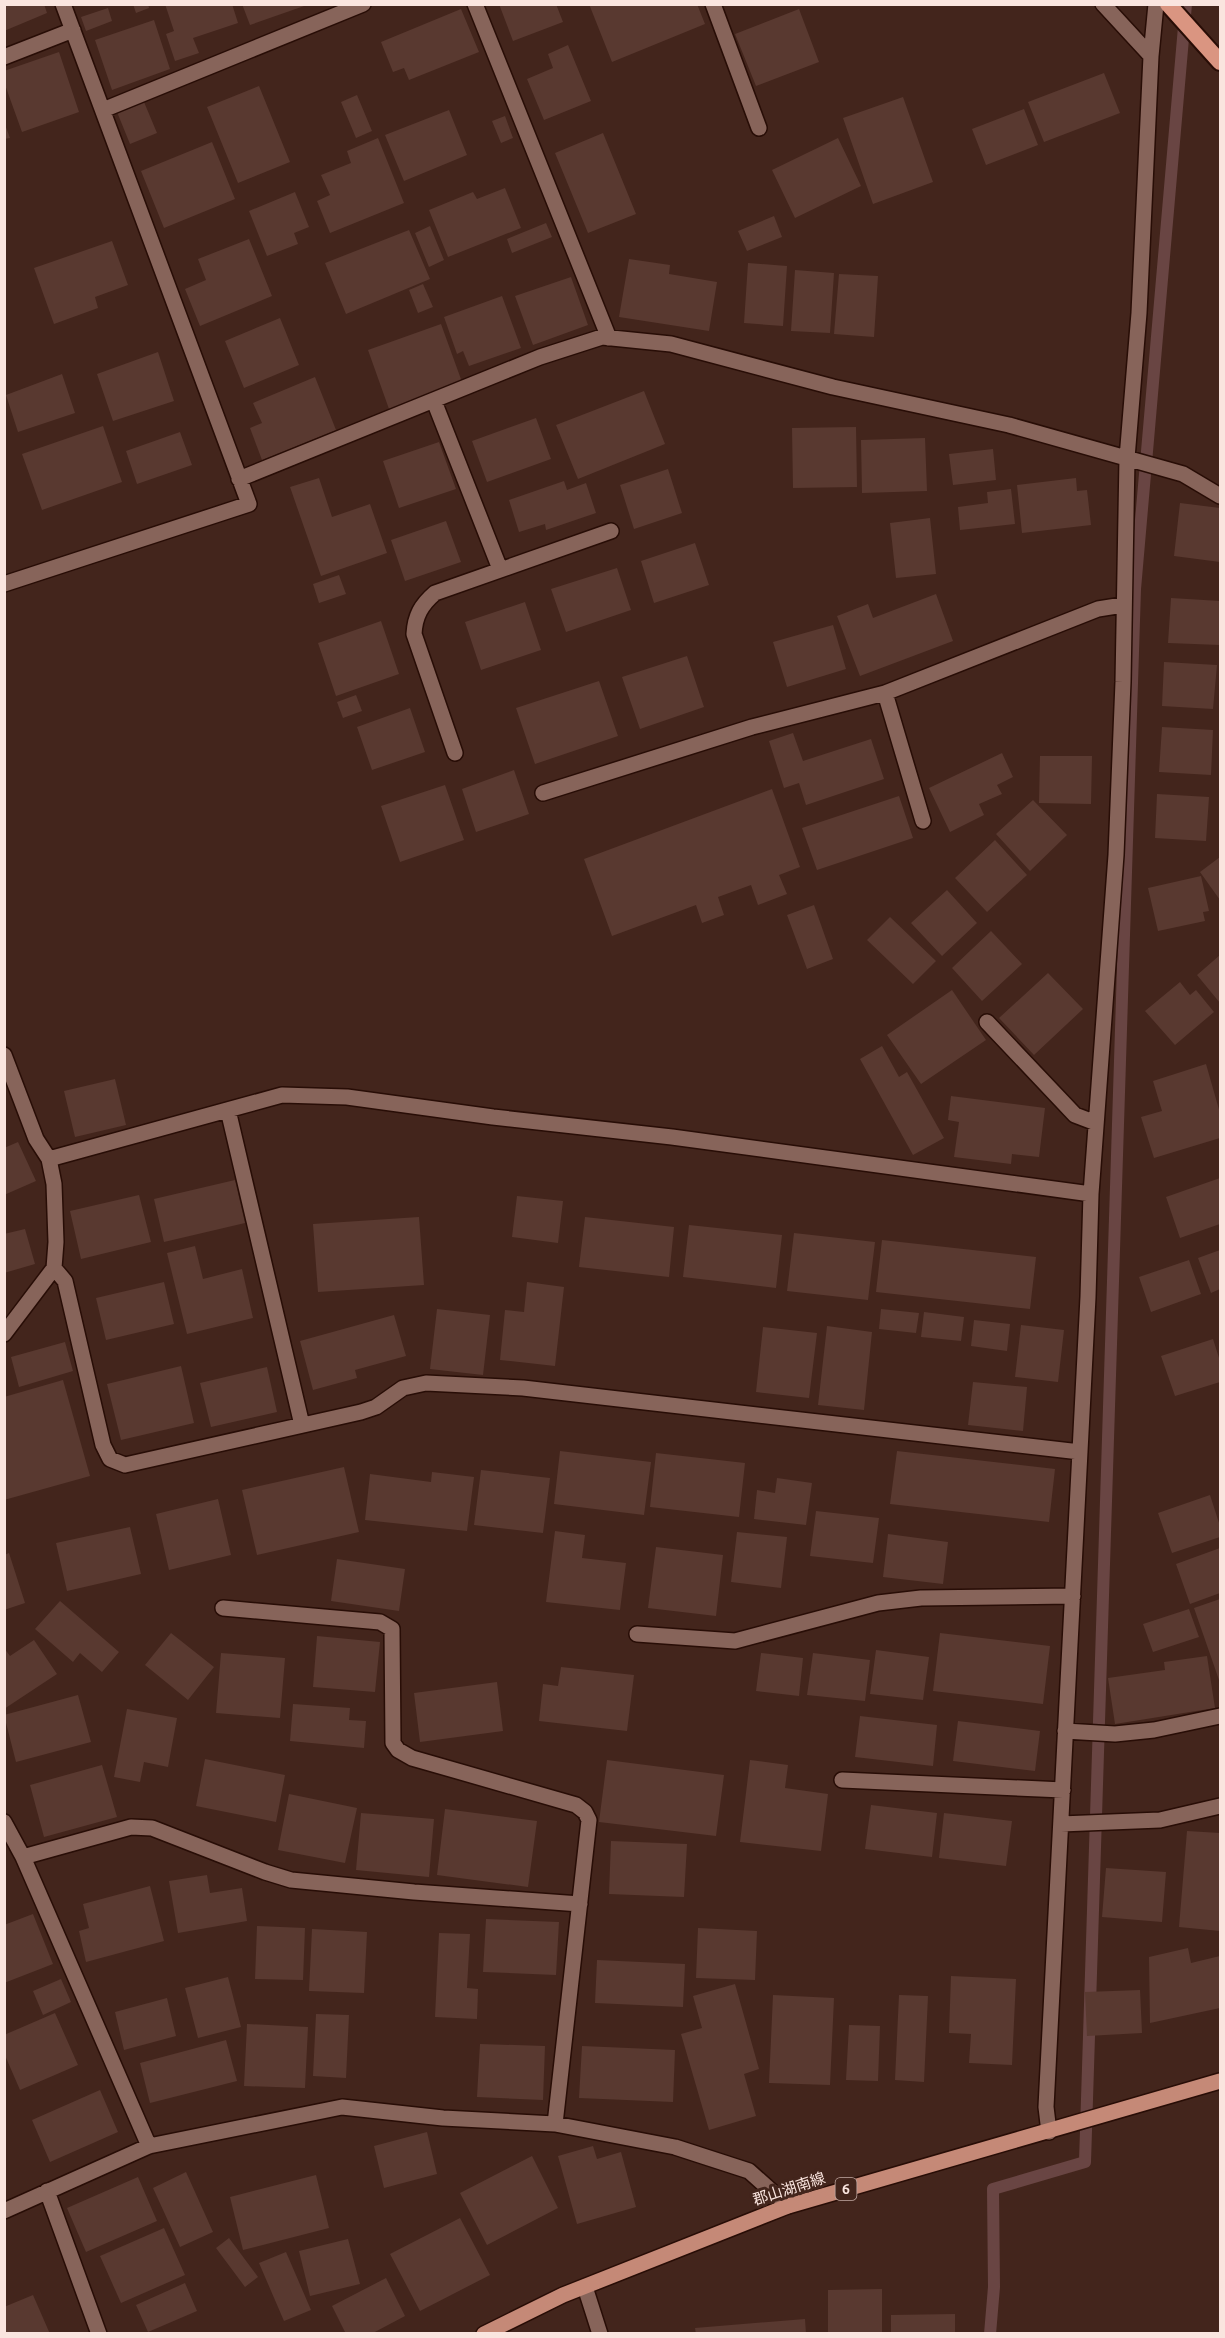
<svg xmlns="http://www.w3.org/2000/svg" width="1225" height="2338" font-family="Ubuntu,'Noto Sans JP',sans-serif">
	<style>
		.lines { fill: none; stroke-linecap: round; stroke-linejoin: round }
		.stream { stroke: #694543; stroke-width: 12 }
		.building { fill: #593930 }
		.minor-casing { stroke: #280d06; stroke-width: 18 }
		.primary-casing { stroke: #280d06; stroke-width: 18 }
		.trunk-casing { stroke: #280d06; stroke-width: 20 }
		.minor { stroke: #87645a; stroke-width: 15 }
		.primary { stroke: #c58977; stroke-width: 15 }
		.trunk { stroke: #da9581; stroke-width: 16 }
		.labels { text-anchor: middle; stroke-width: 6; stroke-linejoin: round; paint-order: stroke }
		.shield { fill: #43251c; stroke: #c3aba4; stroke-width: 1.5 }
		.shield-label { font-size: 14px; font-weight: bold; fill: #fae5df }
		.street-label { font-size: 15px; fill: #fae5df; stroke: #43251c }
	</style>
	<rect width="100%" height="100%" fill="#43251c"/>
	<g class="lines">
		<!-- stream -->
		<path class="stream" d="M990,2334L994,2287L993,2189L1085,2162L1135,589L1186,4"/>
	</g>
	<!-- building -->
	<path class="building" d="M4,4H44L47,13L4,31Z
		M133,4H148L149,8L136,13Z
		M165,4H232L238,23L193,38L199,53L175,61L166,34L174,31Z
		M242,4H307V5L250,25Z
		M499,4H556L563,22L513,41Z
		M589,4H697L705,24L612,62Z
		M108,8L112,21L86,31L81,17Z
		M461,9L479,52L409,80L404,68L393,72L381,42Z
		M799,9L819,62L756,86L735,34Z
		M154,20L170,69L112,90L95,40Z
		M568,45L591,101L544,120L527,79L553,68L548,54Z
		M59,52L79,112L22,132L4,82V71Z
		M1104,73L1120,113L1044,142L1028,102Z
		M259,86L290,162L238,183L207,107Z
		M357,95L372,131L356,138L341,102Z
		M903,97L933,182L873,204L843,118Z
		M144,102L157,133L130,144L117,112Z
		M1024,109L1038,145L986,165L972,129Z
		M449,110L467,155L404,181L385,135Z
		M505,116L513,138L501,143L492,121Z
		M4,122L10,138L4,139Z
		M603,133L636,214L588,233L555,153Z
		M378,138L404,203L330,233L317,201L330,195L321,175L351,163L347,151Z
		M838,138L861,186L795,218L772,170Z
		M212,142L235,199L164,228L141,171Z
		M505,188L521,228L448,257L429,210L473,192L477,199Z
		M295,192L309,227L294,233L298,244L267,256L249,211Z
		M774,216L782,237L747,251L738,231Z
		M546,223L552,237L512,253L507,239Z
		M430,226L444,260L429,267L415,233Z
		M409,230L430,279L346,314L325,263Z
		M249,239L272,296L200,326L185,289L206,280L198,259Z
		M112,241L128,285L95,297L98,308L54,324L34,268Z
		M629,259L670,265L669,274L717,282L709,331L619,317Z
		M748,263L787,266L783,326L744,323Z
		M795,270L834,273L830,333L791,331Z
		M839,274L878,276L874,337L834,334Z
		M571,277L588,325L533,345L515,296Z
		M423,284L433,307L418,313L409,290Z
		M502,296L521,348L469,366L463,351L457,354L444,317Z
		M280,318L299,365L244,388L225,341Z
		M441,324L462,382L389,409L368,350Z
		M158,352L174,401L113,421L97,374Z
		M62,374L75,413L18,432L6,395Z
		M315,377L336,430L262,460L250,428L262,423L253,403Z
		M644,391L665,444L578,479L556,425Z
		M536,418L551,459L487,482L472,441Z
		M103,426L122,482L42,510L22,454Z
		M856,427L857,487L793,488L792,428Z
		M180,432L192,465L137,484L126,451Z
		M925,438L927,491L862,493L861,440Z
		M439,442L456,489L399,508L383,461Z
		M993,449L996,480L953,485L949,454Z
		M668,469L682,513L634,529L620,485Z
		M319,478L332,517L370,504L387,553L321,576L290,487Z
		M1076,478L1077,491L1087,490L1091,525L1022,533L1017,485Z
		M564,481L567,490L586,483L596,513L546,530L545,524L519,532L509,500Z
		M1011,489L1015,524L960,530L958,507L988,503L987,492Z
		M1180,503L1220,508V562L1174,556Z
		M930,518L936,574L896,578L890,523Z
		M446,521L461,562L405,581L391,540Z
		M695,543L709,585L654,603L641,561Z
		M617,568L631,610L566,632L551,589Z
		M339,575L346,594L319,603L313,584Z
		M936,594L953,641L860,676L837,616L868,604L873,618Z
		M1171,598L1220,601V645L1168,643Z
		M525,602L541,650L481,670L465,622Z
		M381,621L399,674L336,696L318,643Z
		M833,625L846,669L787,687L773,642Z
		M687,656L704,707L640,729L622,677Z
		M1164,662L1217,665L1213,709L1162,706Z
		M599,681L618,736L535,764L516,708Z
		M356,695L362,711L343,718L337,702Z
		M410,708L425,752L372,770L357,727Z
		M1162,727L1213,730L1211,775L1159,772Z
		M793,733L803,761L871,739L884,779L806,805L799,783L784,788L769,741Z
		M1002,753L1013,777L997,785L1002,794L979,804L984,815L950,832L929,788Z
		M1040,756H1092L1091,804L1039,803Z
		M514,770L529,814L476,832L462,789Z
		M445,785L464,840L400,862L381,806Z
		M772,789L800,867L779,875L787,894L758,905L751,885L718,897L724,915L702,923L696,905L612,936L584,859Z
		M1157,794L1209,797L1206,841L1155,838Z
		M899,796L913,838L817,870L802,828Z
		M1033,800L1067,835L1030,871L996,834Z
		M995,840L1027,875L987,912L955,878Z
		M1220,857V900L1200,872Z
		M1201,876L1209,911L1203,912L1205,921L1158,931L1148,888Z
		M947,890L977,923L942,956L911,923Z
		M814,905L833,959L807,969L787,915Z
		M890,917L936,961L913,984L867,940Z
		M991,931L1022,964L982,1001L952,968Z
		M1220,955V1003L1197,975Z
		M1048,973L1083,1009L1034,1055L999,1018Z
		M1180,982L1190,995L1196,990L1214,1012L1175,1045L1145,1011Z
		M952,990L986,1040L921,1084L887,1035Z
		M882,1046L899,1077L907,1072L944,1138L913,1155L860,1059Z
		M1206,1064L1220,1113V1138L1154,1158L1141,1117L1162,1111L1153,1081Z
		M115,1079L126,1125L75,1137L64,1091Z
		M951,1096L1045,1108L1039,1157L1012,1154L1011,1164L954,1157L959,1122L948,1120Z
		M18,1142L36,1181L4,1195V1148Z
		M1220,1178V1224L1180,1238L1166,1197Z
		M235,1180L245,1223L164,1242L154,1199Z
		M139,1195L151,1242L81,1259L70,1211Z
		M517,1196L563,1201L558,1243L512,1237Z
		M419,1217L424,1285L318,1292L313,1224Z
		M585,1217L674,1227L669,1277L579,1267Z
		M689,1225L782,1235L776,1288L683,1277Z
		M25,1229L35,1264L4,1273V1234Z
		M794,1233L875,1242L868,1300L787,1291Z
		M882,1240L1036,1257L1030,1309L876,1292Z
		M195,1246L203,1279L242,1269L253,1318L187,1334L167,1253Z
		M1220,1250V1289L1211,1293L1198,1258Z
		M1189,1260L1201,1294L1151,1312L1139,1277Z
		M164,1282L174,1324L106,1340L96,1298Z
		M527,1282L564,1287L555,1366L500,1360L505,1310L524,1312Z
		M437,1309L490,1315L483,1375L430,1369Z
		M881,1309L919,1313L916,1333L879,1329Z
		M924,1312L964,1317L961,1341L921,1337Z
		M394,1315L406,1356L355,1370L357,1378L313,1390L300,1341Z
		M974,1320L1010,1324L1007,1351L971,1346Z
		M1021,1325L1064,1330L1058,1382L1015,1377Z
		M827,1326L872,1332L864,1410L818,1405Z
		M763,1327L817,1333L809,1398L756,1392Z
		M1213,1339L1220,1361V1382L1175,1396L1161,1356Z
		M65,1342L73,1371L19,1387L11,1357Z
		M181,1366L194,1423L121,1440L107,1384Z
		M267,1367L277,1412L211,1427L200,1383Z
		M63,1380L90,1476L4,1500V1397Z
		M973,1382L1027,1387L1023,1431L968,1425Z
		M560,1451L651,1462L644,1515L554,1504Z
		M897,1451L1055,1469L1049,1522L890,1504Z
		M656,1453L745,1463L739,1517L650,1507Z
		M344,1467L359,1532L257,1555L242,1490Z
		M481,1470L550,1478L543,1533L474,1525Z
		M432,1472L474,1477L467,1531L365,1520L370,1474L431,1482Z
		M777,1478L812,1483L806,1525L754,1519L757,1490L775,1493Z
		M1210,1495L1220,1526V1537L1172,1553L1158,1513Z
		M218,1499L231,1555L169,1570L156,1514Z
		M816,1511L879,1518L873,1563L810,1556Z
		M130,1527L141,1574L67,1591L56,1543Z
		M555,1531L585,1535L582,1558L626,1563L620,1610L546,1602Z
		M737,1532L787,1537L781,1588L731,1582Z
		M888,1534L948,1542L943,1584L883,1577Z
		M656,1547L723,1555L716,1616L648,1608Z
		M1220,1548V1593L1190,1604L1176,1564Z
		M9,1553L25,1603L4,1610V1555Z
		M337,1559L405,1569L399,1611L331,1601Z
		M1220,1599V1679L1219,1680L1194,1608Z
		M60,1601L119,1652L102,1672L80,1653L73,1662L35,1629Z
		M1189,1609L1199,1637L1153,1652L1143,1624Z
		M171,1633L214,1667L188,1700L145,1665Z
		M940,1633L1050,1646L1043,1704L933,1691Z
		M317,1636L380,1642L375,1692L313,1687Z
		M34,1640L57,1674L4,1709V1648L10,1656Z
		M876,1650L929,1657L923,1700L870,1694Z
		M221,1653L285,1658L280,1718L216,1713Z
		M761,1653L803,1658L799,1696L756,1691Z
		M813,1653L870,1660L865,1701L807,1695Z
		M1207,1656L1215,1708L1115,1724L1108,1678L1165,1670L1164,1662Z
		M561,1667L634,1675L627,1731L539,1721L543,1684L558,1686Z
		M497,1682L503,1731L420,1742L414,1693Z
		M78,1695L91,1742L16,1762L4,1715Z
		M293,1704L350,1708L349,1720L366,1721L364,1748L290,1741Z
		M127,1709L177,1718L168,1767L144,1762L140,1782L114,1777Z
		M860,1716L937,1725L933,1766L855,1757Z
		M958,1721L1040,1731L1035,1771L953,1761Z
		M205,1759L285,1775L276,1822L196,1806Z
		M607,1760L724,1775L716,1836L599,1822Z
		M750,1760L788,1765L785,1788L828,1794L821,1851L740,1842Z
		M102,1765L117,1817L44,1837L30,1785Z
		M289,1794L357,1808L345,1863L278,1850Z
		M871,1805L937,1813L932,1857L865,1849Z
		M445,1809L537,1821L528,1887L437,1875Z
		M361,1813L434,1819L429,1877L356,1870Z
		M944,1813L1012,1821L1006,1866L939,1858Z
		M1187,1831L1220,1833V1931L1179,1927Z
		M611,1841L687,1844L684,1897L609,1894Z
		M1106,1868L1166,1872L1162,1922L1102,1917Z
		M207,1875L210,1893L242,1888L247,1921L178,1933L169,1881Z
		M150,1886L164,1941L86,1962L79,1931L89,1928L83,1904Z
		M33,1914L53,1964L4,1983V1925Z
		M486,1919L559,1922L556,1975L483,1972Z
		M257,1926L305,1928L303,1980L255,1979Z
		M698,1928L757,1931L755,1980L696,1978Z
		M312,1929L367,1932L364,1993L309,1991Z
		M439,1933L470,1934L467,1988L478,1989L477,2019L435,2017Z
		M1188,1948L1191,1963L1220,1956V2008L1150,2023L1149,1957Z
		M597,1960L685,1964L683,2007L595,2003Z
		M951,1976L1016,1979L1012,2065L969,2063L971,2034L949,2033Z
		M228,1977L241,2027L198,2038L185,1988Z
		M61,1979L71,2002L43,2015L33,1991Z
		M735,1984L759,2069L744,2074L756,2116L709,2130L681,2034L702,2028L693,1996Z
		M1140,1990L1142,2033L1087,2036L1085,1992Z
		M773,1995L834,1998L830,2085L769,2083Z
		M899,1995L928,1996L924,2082L895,2080Z
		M167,1998L176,2036L124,2050L115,2012Z
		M55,2013L78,2065L20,2090L4,2053V2035Z
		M316,2014L349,2015L346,2078L313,2076Z
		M247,2024L308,2027L305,2088L244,2086Z
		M849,2025L880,2026L878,2081L846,2080Z
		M226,2040L237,2081L150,2103L140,2063Z
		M480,2044L545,2046L543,2100L477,2097Z
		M582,2046L675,2050L673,2102L579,2098Z
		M100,2090L118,2132L50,2162L32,2120Z
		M427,2132L437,2174L384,2188L374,2146Z
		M593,2146L597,2159L621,2152L636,2207L577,2224L558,2156Z
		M532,2156L558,2208L487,2245L460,2193Z
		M186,2172L213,2232L180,2247L153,2188Z
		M316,2175L329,2228L243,2250L230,2197Z
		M138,2177L157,2221L86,2252L67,2208Z
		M460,2218L490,2275L420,2311L390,2254Z
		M164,2228L185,2275L121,2303L100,2256Z
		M229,2238L258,2277L245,2287L216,2248Z
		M348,2239L360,2284L310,2296L299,2251Z
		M286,2252L311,2310L284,2321L259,2263Z
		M386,2278L405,2316L371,2334H346L332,2306Z
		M185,2283L197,2311L148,2332L136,2305Z
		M882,2289V2334H828V2290Z
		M33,2295L50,2334H4V2307Z
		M955,2314V2334H891V2315Z
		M805,2319L806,2334H696L695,2328Z"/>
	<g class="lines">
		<defs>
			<path id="minor" d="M475,4L609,338
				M713,4L759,128
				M1103,4L1151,56
				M4,57L73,30
				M103,110L363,4
				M434,401L500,569
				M239,479L540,357L602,337L671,344L833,387L1009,425L1183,474L1220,496
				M4,584L249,504L63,4
				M885,693L923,821
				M455,753L414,634C415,616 421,605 435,593L611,531
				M543,793L752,727L885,693L1098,609L1123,605
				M987,1022L1075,1115L1096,1123
				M4,1055L36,1139L49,1159L282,1095L347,1097L493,1117L672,1137L1091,1194
				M228,1110L302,1425
				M54,1268L65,1281L103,1445L110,1459L125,1465L361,1412L376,1407L403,1388L426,1383L523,1388L1080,1452
				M4,1334L54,1268L56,1242L54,1184L49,1159
				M223,1608L380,1622L392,1629L393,1743L398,1750L412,1758L576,1805L585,1812L589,1820L555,2124
				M637,1634L735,1641L878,1603L921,1598L1073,1596
				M1065,1731L1115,1734L1154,1730L1220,1716
				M842,1780L1063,1790
				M4,1822L23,1857L149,2146
				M1061,1824L1160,1820L1220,1806
				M23,1857L131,1827L152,1828L265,1872L291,1880L414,1892L580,1904
				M1049,2132L1046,2107L1088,1297L1091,1194L1116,855L1123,682L1127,458L1139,313L1151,56L1156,4
				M47,2191L99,2334
				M4,2211L149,2146L342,2107L443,2118L555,2124L675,2147L749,2171L788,2206
				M585,2287L600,2334"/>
			<path id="primary" d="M484,2334L563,2295L788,2206L1220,2081"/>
			<path id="trunk" d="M1168,4L1220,62"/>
		</defs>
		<!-- minor casing -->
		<use href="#minor" class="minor-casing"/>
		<!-- primary casing -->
		<use href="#primary" class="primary-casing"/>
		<!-- trunk casing -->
		<use href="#trunk" class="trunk-casing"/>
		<!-- minor -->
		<use href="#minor" class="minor"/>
		<!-- primary -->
		<use href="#primary" class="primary"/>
		<!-- trunk -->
		<use href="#trunk" class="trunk"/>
	</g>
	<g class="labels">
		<!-- shield labels -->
		<rect class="shield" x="835.5" y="2178" width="21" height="22" rx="4.5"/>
		<g class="shield-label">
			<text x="846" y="2194">6</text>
		</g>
		<!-- street labels -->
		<g class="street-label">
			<text transform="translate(789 2189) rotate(-18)" y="5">郡山湖南線</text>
		</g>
	</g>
	<!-- border -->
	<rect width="1225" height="2338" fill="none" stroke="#fae5df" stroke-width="12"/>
</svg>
